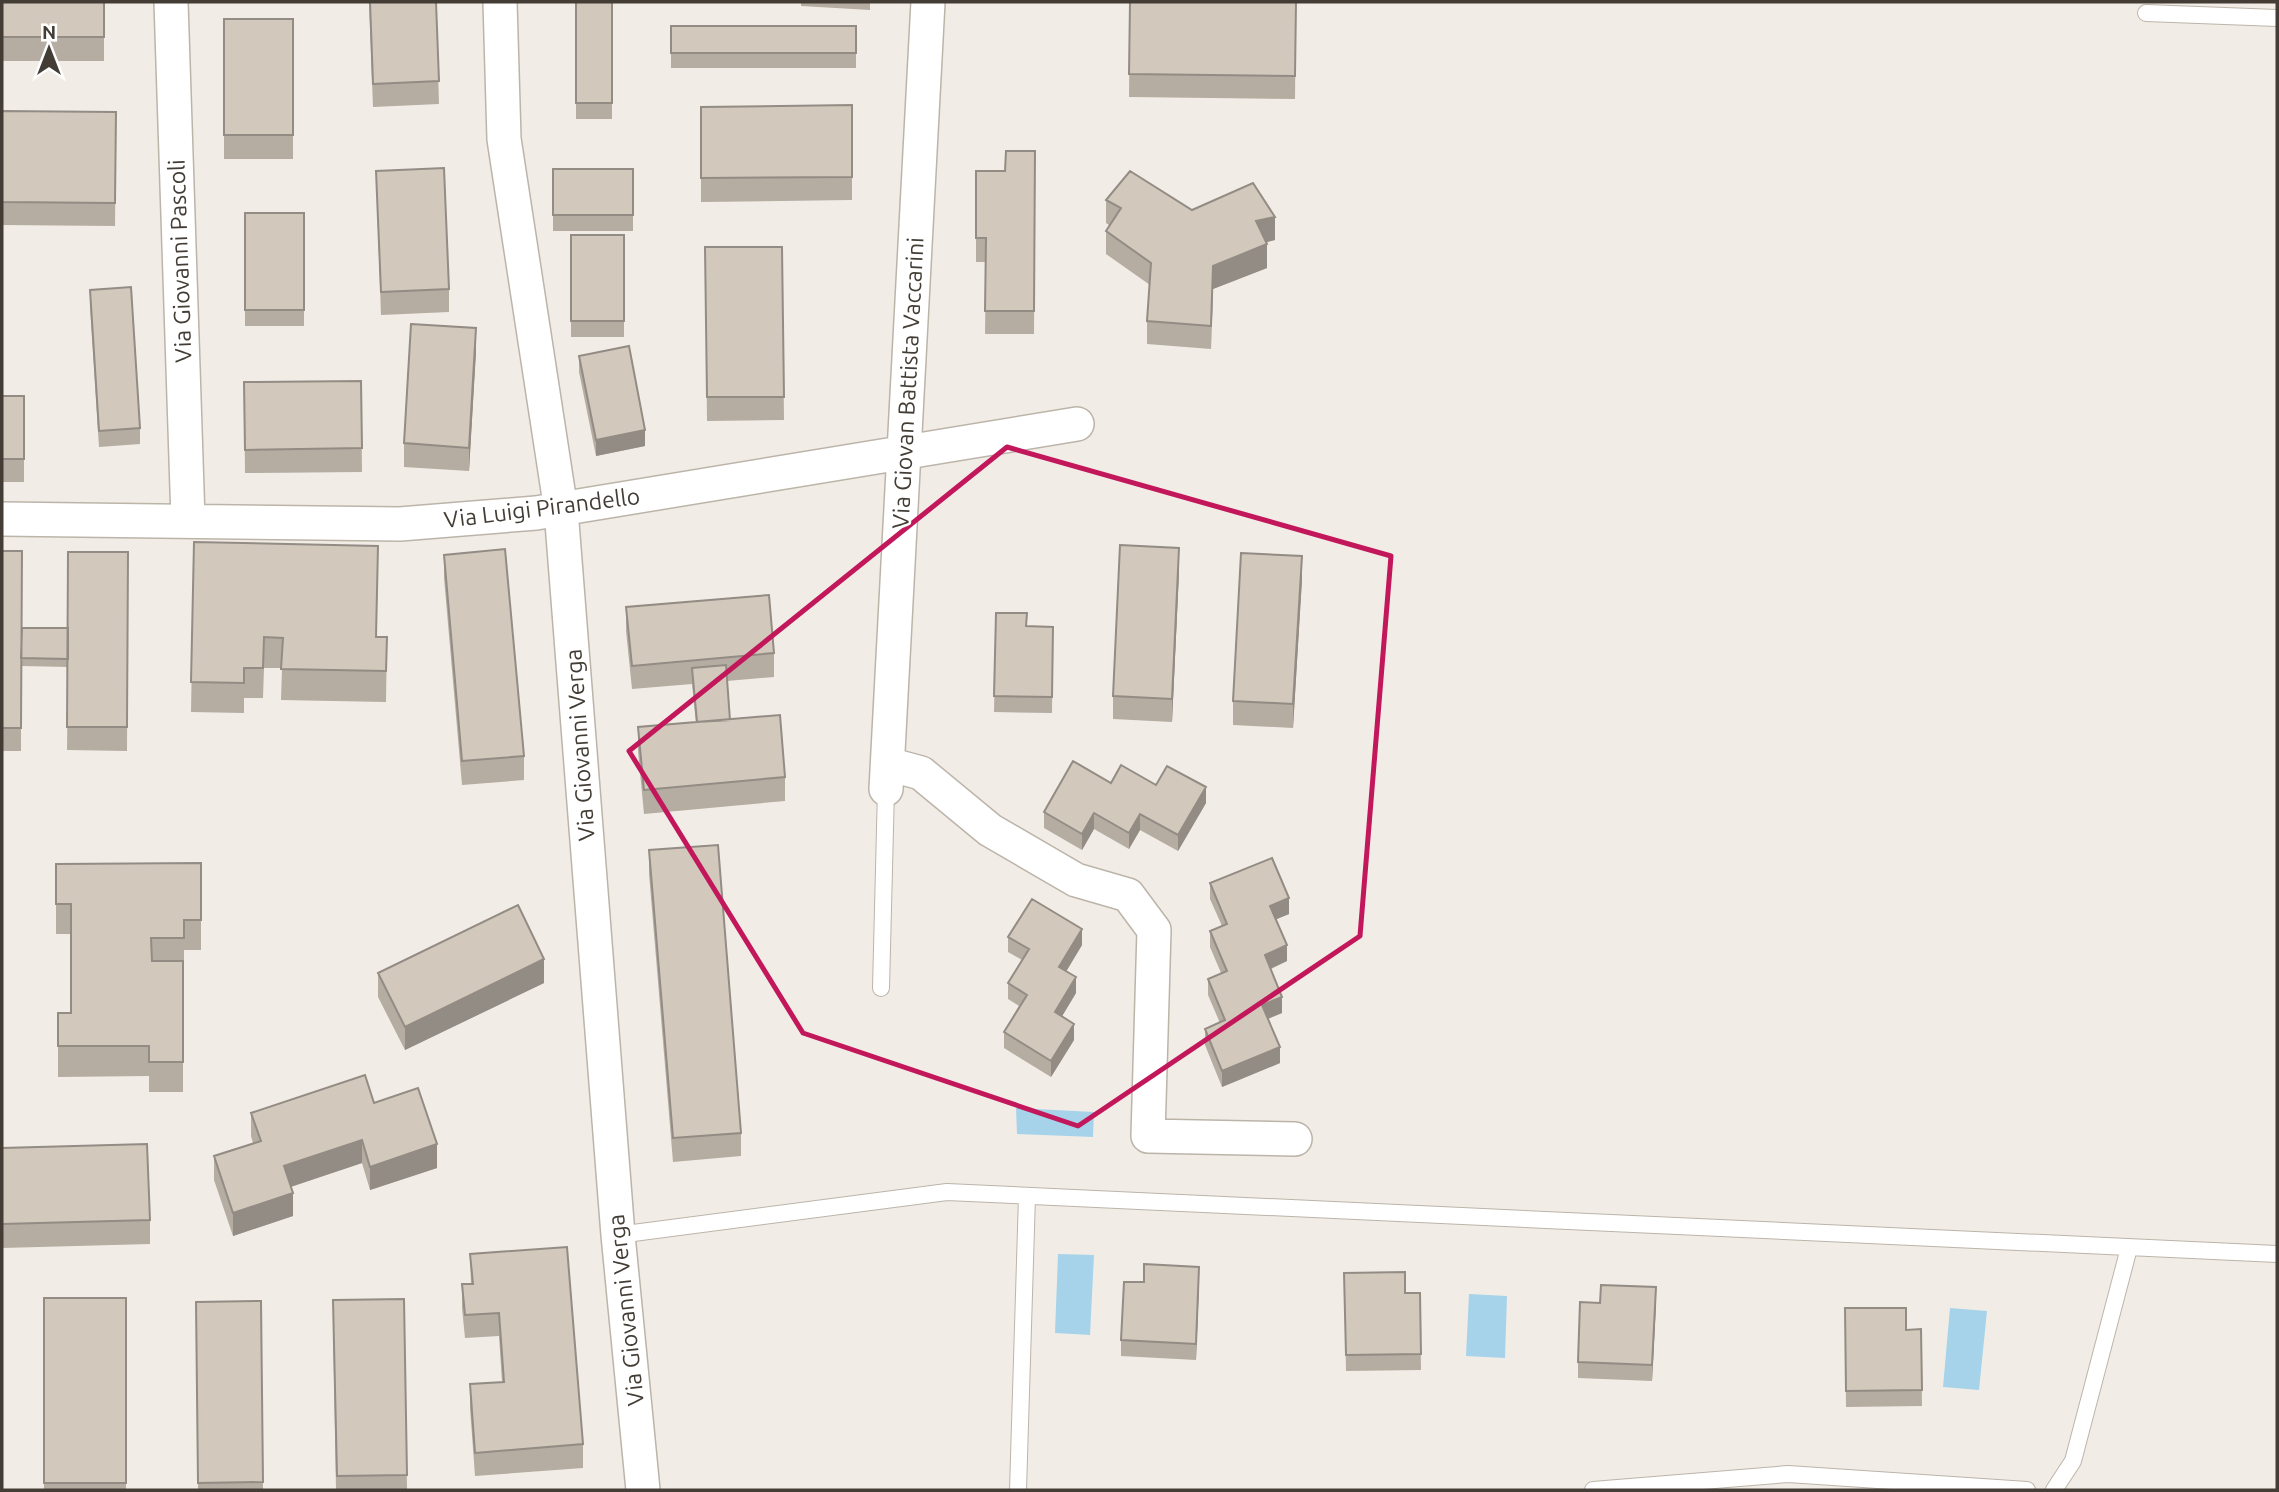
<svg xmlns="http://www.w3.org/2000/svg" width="2279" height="1492" font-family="Ubuntu,sans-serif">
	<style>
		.water { fill: #a6d3ea }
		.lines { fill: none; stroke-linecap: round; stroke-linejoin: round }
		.lane-casing { stroke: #bcb4a9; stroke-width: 18 }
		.street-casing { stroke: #bcb4a9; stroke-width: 36 }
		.lane { stroke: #fff; stroke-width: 16 }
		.street { stroke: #fff; stroke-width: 33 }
		.wall { fill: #b5aca2 }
		.shaded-wall { fill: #938c84 }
		.building { fill: #d2c8bc; stroke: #938c84; stroke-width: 2 }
		.marked { fill: none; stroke: #c2185b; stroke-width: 5; stroke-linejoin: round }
		.labels { text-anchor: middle; stroke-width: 5; stroke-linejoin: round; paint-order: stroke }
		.street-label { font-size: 23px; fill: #433d36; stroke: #fff }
	</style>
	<rect width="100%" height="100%" fill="#f1ede6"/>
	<!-- water -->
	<path class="water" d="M1016,1108L1094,1112L1093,1137L1017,1134Z
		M1058,1254L1094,1255L1090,1335L1055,1333Z
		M1469,1294L1507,1296L1505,1358L1466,1356Z
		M1950,1308L1987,1311L1979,1390L1943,1387Z"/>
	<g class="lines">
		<defs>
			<path id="lane" d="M2146,13L2277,18
				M881,988L886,789
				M618,1235L947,1192L2277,1254
				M1018,1490L1027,1196
				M1593,1490L1788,1474L2027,1490
				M2054,1490L2073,1461L2129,1248"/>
			<path id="street" d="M171,2L188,520
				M500,2L504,139L561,510L618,1235L643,1490
				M2,519L400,524L536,513L1077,424
				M888,764L921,773L990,830L1076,880L1128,895L1154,930L1148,1136L1295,1139
				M886,789L928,2"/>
		</defs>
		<!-- lane casing -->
		<use href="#lane" class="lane-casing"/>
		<!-- street casing -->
		<use href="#street" class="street-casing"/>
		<!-- lane -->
		<use href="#lane" class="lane"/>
		<!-- street -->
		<use href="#street" class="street"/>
	</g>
	<!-- wall -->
	<path class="wall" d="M2,2H104V61H2Z
		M369,2H436L439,104L373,107Z
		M576,2H612V119H576Z
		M801,2H870V10L801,6Z
		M1130,2H1296L1295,99L1129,97Z
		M224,19H293V159H224Z
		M671,26H856V68H671Z
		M852,105V200L701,202V107Z
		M2,111L116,112L115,226L2,225Z
		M1035,151L1034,334H985L986,262H976V171H1005Z
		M553,169H633V231H553Z
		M376,171L449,289V312L381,315Z
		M1106,200L1192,210L1275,240L1266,242L1267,268L1213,289L1211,349L1147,344V321L1150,285L1106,254V231L1109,225L1106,223Z
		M245,213H304V326H245Z
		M571,235H624V337H571Z
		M705,247H782L784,420L707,421Z
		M90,290L140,428V444L99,447L90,306Z
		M476,351L469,471L404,467V443Z
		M579,356L645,446L596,456L579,372Z
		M361,381L362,472L245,473L244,382Z
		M2,396H24V482H2Z
		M194,542L378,576L376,637H387L386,702L281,700L282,668H264L263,698H244V713L191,712Z
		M2,551L21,655L68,628L128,552L127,751L67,750L68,667L21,666V664V751H2Z
		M444,555L524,756V780L462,785L444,578Z
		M1179,572L1172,722L1113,719V696Z
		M1302,579L1293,728L1233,725V701Z
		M626,607L774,653V677L727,681L730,720L785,777V801L644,814L638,751V727L696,723L692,684L632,689L626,631Z
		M996,613L1027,626L1053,627L1052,713L994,712Z
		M1111,783L1156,785L1206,803L1178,851L1140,830L1129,849L1094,829L1082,850L1044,828V812Z
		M649,850L741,1133V1156L673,1162L649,874Z
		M201,863V950H184V968H183V1092H149V1076L58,1077V1013H71V934H56V864Z
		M1210,883L1289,914L1276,919L1287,961L1271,969L1282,1013L1268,1019L1280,1063L1222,1087L1205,1045V1029L1220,1023L1208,995V979L1221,973L1210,947V931L1222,926L1210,899Z
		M1008,937L1082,945L1066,972L1076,993L1062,1016L1074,1040L1051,1077L1004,1048V1032L1019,1006L1008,999V983L1022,960L1008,952Z
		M378,973L544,983L405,1050L378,997Z
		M374,1103L437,1168L370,1190L362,1163L291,1187L293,1216L233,1236L214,1180V1156L253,1143L251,1136V1113Z
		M2,1148L150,1220V1244L2,1248Z
		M470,1254L583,1444V1468L475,1476L470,1408V1384L502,1382L499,1336L465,1338L462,1308V1284H471Z
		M1344,1273L1405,1293H1420L1421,1370L1346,1371Z
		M1199,1283L1196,1360L1121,1356V1340Z
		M44,1298H126V1490H44Z
		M404,1299L407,1490H336L333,1324Z
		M261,1301L263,1490H198L196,1302Z
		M1600,1303H1656L1652,1381L1578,1378V1362Z
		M1845,1308L1906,1330L1921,1329L1922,1406L1846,1407Z"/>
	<!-- shaded-wall -->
	<path class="shaded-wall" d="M1275,217V240L1256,245V221Z
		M1267,244V268L1213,289L1211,349L1213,266Z
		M476,328V351L469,471V448Z
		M645,430V446L596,456V440Z
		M1179,548V572L1172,722V699Z
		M1302,556V579L1293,728V704Z
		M1206,787V803L1178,851V835Z
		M1094,813V829L1082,850V834Z
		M1140,814V830L1129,849V833Z
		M1289,898V914L1270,922V906Z
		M1082,929V945L1059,983V967Z
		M1287,945V961L1265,971V955Z
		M544,959V983L405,1050V1027Z
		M1076,977V993L1055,1028V1012Z
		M1282,997V1013L1262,1021V1005Z
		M1074,1024V1040L1051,1077V1061Z
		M1280,1047V1063L1222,1087V1071Z
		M362,1140V1163L284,1189V1166Z
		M437,1144V1168L370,1190V1167Z
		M293,1193V1216L233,1236V1213Z
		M1199,1267V1283L1196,1360V1344Z
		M1656,1287V1303L1652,1381V1365Z"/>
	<!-- building -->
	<path class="building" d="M2,2H104V37H2Z
		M370,2H436L439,81L373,84Z
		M576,2H612V103H576Z
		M1130,2H1296L1295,76L1129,74Z
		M224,19H293V135H224Z
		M671,26H856V53H671Z
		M852,105V177L701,178V107Z
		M2,111L116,112L115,203L2,202Z
		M1006,151H1035L1034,311H985L986,238H976V171H1005Z
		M444,168L449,289L381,292L376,171Z
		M553,169H633V215H553Z
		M1130,171L1192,210L1253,183L1275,217L1256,221L1267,244L1213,266L1211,326L1147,321L1151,263L1106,231L1121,208L1106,200Z
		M245,213H304V310H245Z
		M571,235H624V321H571Z
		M705,247H782L784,397H707Z
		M131,287L140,428L99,431L90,290Z
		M411,324L476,328L469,448L404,443Z
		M629,346L645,430L596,440L579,356Z
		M361,381L362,448L245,450L244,382Z
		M2,396H24V459H2Z
		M194,542L378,546L376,637H387L386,671L281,669L283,638L264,637L263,668H244V683L191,682Z
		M1120,545L1179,548L1172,699L1113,696Z
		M505,549L524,756L462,761L444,555Z
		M2,551H22L21,728H2Z
		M68,552H128L127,727H67Z
		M1241,553L1302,556L1293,704L1233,701Z
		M769,595L774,653L632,666L626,607Z
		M996,613H1027L1026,626L1053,627L1052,697L994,696Z
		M22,628H68V659L21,658Z
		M726,665L730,720L697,722L692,668Z
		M780,715L785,777L644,790L638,727Z
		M1073,761L1111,783L1121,765L1156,785L1167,766L1206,787L1178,835L1140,814L1129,833L1094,813L1082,834L1044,812Z
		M718,845L741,1133L673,1138L649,850Z
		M1272,858L1289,898L1270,906L1287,945L1265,955L1282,997L1262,1005L1280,1047L1222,1071L1205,1029L1225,1020L1208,979L1227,971L1210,931L1227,924L1210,883Z
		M201,863V920H184V938H151L152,961H183V1062H149V1046H58V1013H71V904H56V864Z
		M1032,899L1082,929L1059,967L1076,977L1055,1012L1074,1024L1051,1061L1004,1032L1027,995L1008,983L1029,949L1008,937Z
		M518,905L544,959L405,1027L378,973Z
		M365,1075L374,1103L418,1088L437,1144L370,1167L362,1140L284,1166L293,1193L233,1213L214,1156L261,1141L251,1113Z
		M147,1144L150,1220L2,1224V1148Z
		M567,1247L583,1444L475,1453L470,1384L504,1382L499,1313L465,1315L462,1284H473L470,1254Z
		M1144,1264L1199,1267L1196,1344L1121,1340L1124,1282H1144Z
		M1405,1272V1293H1420L1421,1354L1346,1355L1344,1273Z
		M1601,1285L1656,1287L1652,1365L1578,1362L1580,1302L1600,1303Z
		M44,1298H126V1483H44Z
		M404,1299L407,1475L337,1476L333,1300Z
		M261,1301L263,1482L198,1483L196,1302Z
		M1845,1308H1906V1330L1921,1329L1922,1390L1846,1391Z"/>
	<!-- marked area -->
	<path class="marked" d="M1007,447L1391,556L1360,936L1078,1126L803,1033L629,751Z"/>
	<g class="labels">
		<!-- street labels -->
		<g class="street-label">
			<text transform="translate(180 261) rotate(-92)" y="8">Via Giovanni Pascoli</text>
			<text transform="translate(908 383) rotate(-87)" y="8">Via Giovan Battista Vaccarini</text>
			<text transform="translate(542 508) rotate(-7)" y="8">Via Luigi Pirandello</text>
			<text transform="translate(580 745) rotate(-94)" y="8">Via Giovanni Verga</text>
			<text transform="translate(626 1310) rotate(-96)" y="8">Via Giovanni Verga</text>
		</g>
	</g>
	<!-- border -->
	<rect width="2279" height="1492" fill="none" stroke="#433d36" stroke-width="7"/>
	<!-- north arrow -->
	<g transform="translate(49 49)" stroke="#ffffff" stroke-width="5" paint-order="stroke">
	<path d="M0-5L12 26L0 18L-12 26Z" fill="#433d36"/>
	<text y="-10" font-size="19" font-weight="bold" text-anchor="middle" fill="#433d36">N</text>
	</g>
</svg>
